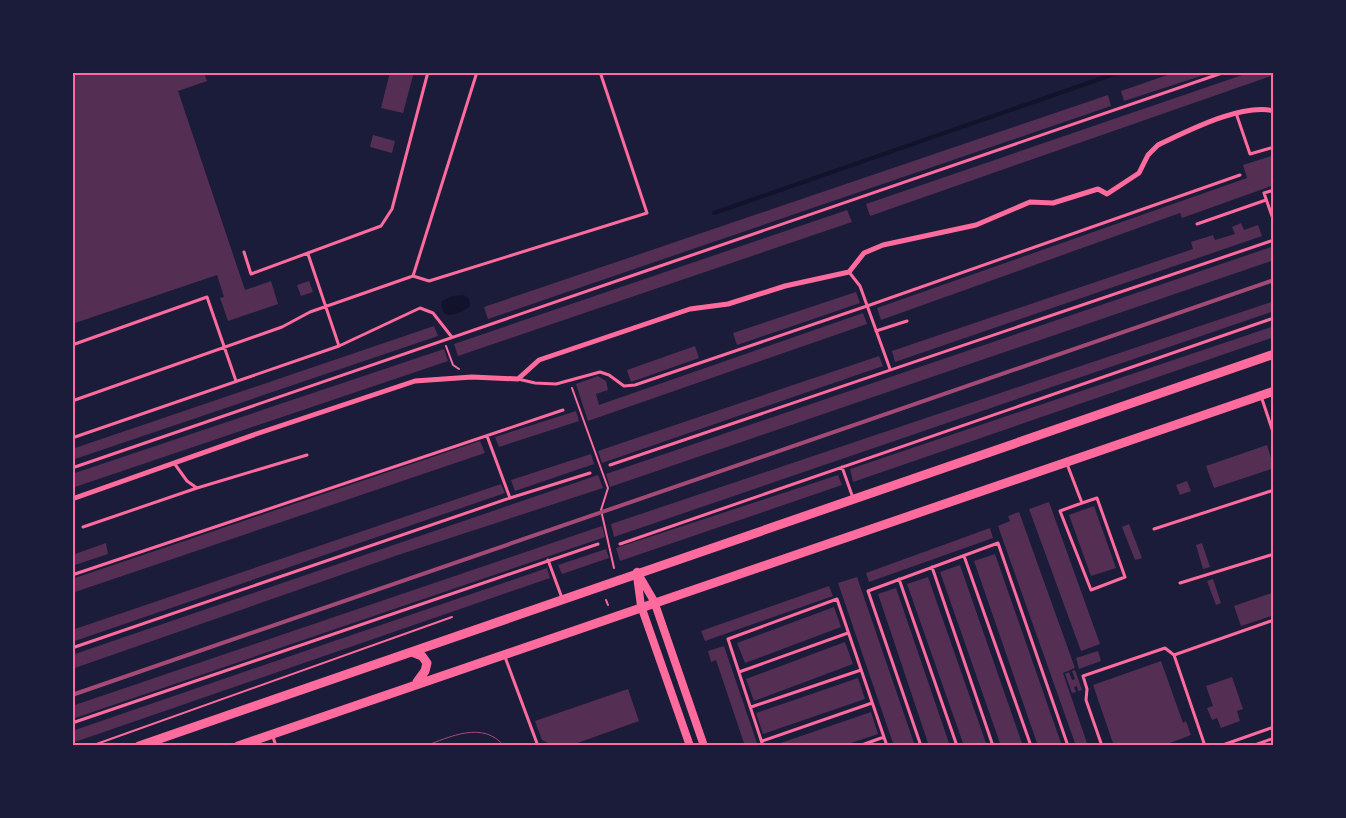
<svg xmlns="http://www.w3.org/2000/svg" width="1346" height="818" font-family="Mulish,sans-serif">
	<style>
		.water { fill: #12122b }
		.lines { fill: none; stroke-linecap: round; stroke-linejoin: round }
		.stream { stroke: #12122b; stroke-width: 4 }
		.building { fill: #542f53 }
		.path { stroke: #ff6b9d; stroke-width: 2 }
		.service { stroke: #ff6b9d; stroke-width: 3 }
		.minor { stroke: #ff6b9d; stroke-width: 5 }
		.tertiary { stroke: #ff6b9d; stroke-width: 8 }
		.secondary { stroke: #ff6b9d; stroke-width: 9 }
		.tram { stroke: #a44b75; stroke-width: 1 }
		.rail { stroke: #a44b75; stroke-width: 4 }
		.neatline { fill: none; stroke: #ff6b9d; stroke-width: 2 }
	</style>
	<rect width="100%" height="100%" fill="#1b1b3a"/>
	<!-- water -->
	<path class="water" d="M464,295L469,299L470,306C460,315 439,322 442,301L453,296Z"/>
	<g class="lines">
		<!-- stream -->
		<path class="stream" d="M714,213L1120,72"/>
	</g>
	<!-- building -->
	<path class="building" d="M72,72H204L207,81L178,91L245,290L271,281L278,304L228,321L220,298L224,297L217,275L72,324Z
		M390,72H414L403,113L381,108Z
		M1176,72L1210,73L1124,101L1121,91Z
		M1251,72H1270L1271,76L870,216L866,204Z
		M1108,95L1111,106L488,319L484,307Z
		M373,135L395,141L392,153L370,147Z
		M1274,155V185L1182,218L1180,213L881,320L877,308L1247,178L1243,165Z
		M847,210L852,222L458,356L454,344Z
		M1241,223L1244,230L1258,225L1262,236L895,362L892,351L1193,249L1191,242L1213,235L1215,240L1235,234L1232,227Z
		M1274,246V260L610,487L606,474Z
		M309,281L313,292L301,296L297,285Z
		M856,292L860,303L737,345L733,333Z
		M1274,301V311L614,537L611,524Z
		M863,313L867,324L588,421L576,384L598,376L606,381L608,390L596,394L599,405Z
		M434,326L438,336L72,460V449Z
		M1274,326V337L853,482L850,469Z
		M695,346L699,358L631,382L627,370Z
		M444,349L448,361L72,488V474Z
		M879,356L883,366L602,463L598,451Z
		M576,411L579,421L499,447L495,437Z
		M480,441L485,453L72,593V579Z
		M1267,445L1274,468L1214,488L1206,466Z
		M591,454L594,464L515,491L511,480Z
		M598,475L603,488L398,555L72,669V655Z
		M838,475L842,485L620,561L616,548Z
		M1187,481L1191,491L1180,495L1176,485Z
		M501,484L505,493L72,642V630Z
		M1049,502L1100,644L1081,651L1029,509Z
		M1094,506L1116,568L1091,576L1069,515Z
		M1019,512L1075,668L1063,673L1088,746H1076L998,526L1010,521L1008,516Z
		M1129,524L1142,558L1135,560L1122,527Z
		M602,526L605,537L72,719V706Z
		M990,528L993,538L869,582L866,573Z
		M106,543L108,554L72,566V555Z
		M1202,543L1210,567L1203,569L1196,545Z
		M606,549L609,558L562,574L558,565Z
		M995,554L1062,746H1038L974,561Z
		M960,565L1023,746H1001L940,572Z
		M547,568L550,578L72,743V731Z
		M857,577L915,746H894L838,583Z
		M928,577L987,746H964L907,584Z
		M1213,579L1221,603L1216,605L1207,581Z
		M829,586L833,596L705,641L701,631Z
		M896,588L950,746H929L878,594Z
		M1274,592V615L1241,626L1234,606Z
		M834,607L841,627L745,663L737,643Z
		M845,642L853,664L754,701L746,679Z
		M724,646L758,746H745L716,660L711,662L708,651Z
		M1098,651L1101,661L1079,669L1076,658Z
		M1161,661L1183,723L1186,721L1191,735L1162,746H1114L1093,685Z
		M1075,670L1082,690L1078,691L1077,686L1074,687L1076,692L1072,693L1065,674L1069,672L1072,680L1075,679L1072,671Z
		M1232,677L1243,709L1237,711L1240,721L1221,728L1217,718L1212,720L1207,708L1213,706L1206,686Z
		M858,678L865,699L763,734L756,713Z
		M628,689L639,721L569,746H554L542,740L535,721Z
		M871,712L878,734L842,746H772Z"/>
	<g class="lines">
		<!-- path -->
		<path class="path" d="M446,346L453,365L459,369
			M572,388L608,488L601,510L614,568
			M606,600L608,605
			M91,746L452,617"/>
		<!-- service -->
		<path class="service" d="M1236,113L1250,154L1274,147
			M1274,190L1264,193L1274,222
			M1197,224L1266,200
			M244,252L251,274L381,226L392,209L428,72
			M308,254L339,346
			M849,272L860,286L890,369
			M413,276L477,72
			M876,331L907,321
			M72,345L207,297L236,381
			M518,379L535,383L556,384L600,372L609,375L624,386L635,385L867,306L1240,175
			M1261,396L1274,435
			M72,401L282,327L310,312L413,276L429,281L647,213L600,72
			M487,436L510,498
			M72,438L339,346L420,308L433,313L451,336
			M174,463L187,481L197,488L307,455
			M1067,464L1082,503L1060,511L1091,590L1125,577L1097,498L1082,503
			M610,465L1274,240
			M842,467L853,498
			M72,468C456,334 841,206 1225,72
			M83,527L197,488
			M1154,529L1274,490
			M620,544L1274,318
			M964,556L1031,746
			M548,560L562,598
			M932,567L993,746
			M72,575L563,410
			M899,579L957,746
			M1180,583L1274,554
			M72,648L510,498L590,473
			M1174,655L1274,620
			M505,657L538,746
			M739,672L848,633
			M751,707L861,670
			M72,723L598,544
			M273,737L276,746
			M762,741L872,703
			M763,746L728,639L837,599L887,746
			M859,746L884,737
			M921,746L868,591L998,543L1068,746
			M1102,746L1086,700L1087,689L1083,676L1165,648L1174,655L1205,746
			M1220,746L1274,727
			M1252,746L1274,738"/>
		<!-- minor -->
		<path class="minor" d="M72,499L256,434L415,381L472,377L518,379L539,360L690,309L728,304L785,286L849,272L864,253L883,245L976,225L1030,202L1053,203L1098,189L1107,194L1139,173L1148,155L1158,145C1188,131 1241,103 1274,111"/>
		<!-- tertiary -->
		<path class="tertiary" d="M637,572L654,601L704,746
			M637,576L641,606L690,746"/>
		<!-- secondary -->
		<path class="secondary" d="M412,652L422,656L427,663L425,671L417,682
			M139,746L1274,354
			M238,746L1274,391"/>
		<!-- tram -->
		<path class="tram" d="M425,746C450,737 483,720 504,746"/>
		<!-- rail -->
		<path class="rail" d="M72,695L1274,280"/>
	</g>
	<!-- border -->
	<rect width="1346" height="818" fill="none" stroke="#1b1b3a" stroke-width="148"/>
	<rect x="74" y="74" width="1198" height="670" class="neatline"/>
</svg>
